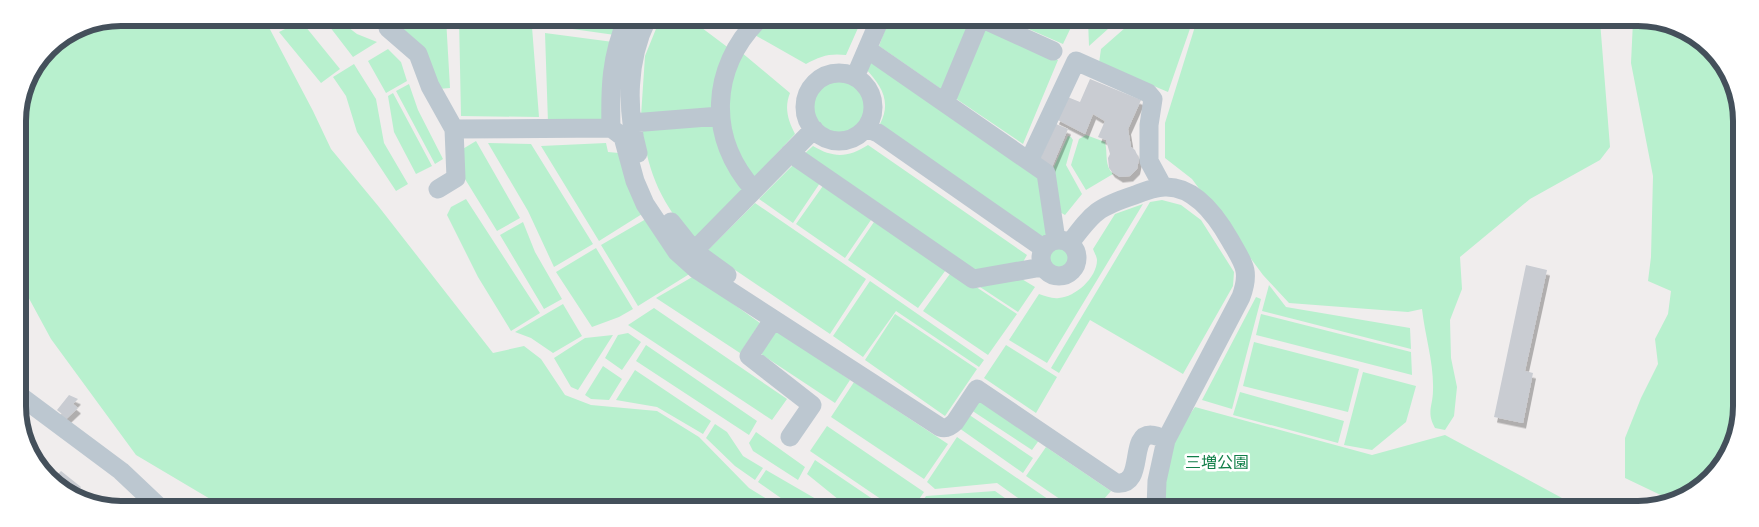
<svg xmlns="http://www.w3.org/2000/svg" width="1759" height="527" font-family="Roboto,'Noto Sans JP',sans-serif">
	<style>
		.green { fill: #b8f0ce }
		.building { fill: #c9ccd2; filter: url(#shadow) }
		.lines { fill: none; stroke-linecap: round; stroke-linejoin: round }
		.minor { stroke: #bcc7d0; stroke-width: 19 }
		.labels { text-anchor: middle; stroke-width: 5; stroke-linejoin: round; paint-order: stroke }
		.park-label { font-size: 16px; fill: #127f49; stroke: #fff }
		.rim { fill: none; stroke: #44505b; stroke-width: 6 }
	</style>
	<defs>
		<filter id="shadow"><feDropShadow dx="3" dy="5.5" stdDeviation="0" flood-color="#0004"/></filter>
	</defs>
	<rect width="100%" height="100%" fill="#f0eded"/>
	<!-- green -->
	<path class="green" d="M121,18H264L313,111L331,149L379,207L493,353L524,346L541,359L565,395L591,405L657,411L699,437L749,488L780,507L222,506L136,455L51,339L19,280L18,115L26,81L48,48L82,25Z
		M323,18H336L357,34L377,42L353,57Z
		M391,18H446L450,88L438,89L425,49Z
		M459,18H522L532,27L539,117L461,116Z
		M548,18L622,19L615,35L544,25Z
		M660,19H690L730,49L715,112L641,116L645,56Z
		M766,19H862L846,55C830,53 820,56 806,64L753,34Z
		M889,19H966L971,21L941,89L879,46Z
		M1006,19L1074,20V21L1063,44Z
		M1088,20H1118L1089,46Z
		M1134,20H1193L1168,92L1099,63L1101,49Z
		M1197,20L1600,21L1610,147L1600,160L1530,199L1460,257L1462,289L1450,320L1451,358L1457,387L1454,416L1445,430L1435,428C1426,412 1433,406 1433,390C1434,363 1425,336 1422,309L1408,312L1289,303L1263,275L1192,179L1165,158V123Z
		M301,21L340,69L321,83L279,32Z
		M1633,21H1664L1711,48L1740,101L1738,432L1706,484L1669,499L1625,478V438L1641,398L1658,364L1655,339L1668,314L1671,291L1648,281L1651,257L1653,176L1631,63Z
		M983,26L1058,60L1023,144L955,98Z
		M545,33L613,42L606,123H548Z
		M388,49L401,62L407,81L386,93L368,61Z
		M741,52L790,93C784,108 788,120 795,134L752,180L729,138L730,76Z
		M871,58L1041,176L1047,237H1040L880,124C892,101 881,85 865,68Z
		M354,64L376,99L384,143L408,184L396,191L357,132L346,96L333,77Z
		M809 107a30 30 0 1 1 60 0a30 30 0 1 1-60 0Z
		M409,84L418,110L443,159L435,164L396,91Z
		M393,93L432,166L416,174L394,132L388,96Z
		M715,121L745,187L694,241C662,203 649,177 642,128Z
		M1086,135L1105,142C1108,154 1104,165 1113,174L1086,190L1071,165L1079,139Z
		M1068,136L1071,137L1073,140L1066,165L1082,194L1065,215L1058,211L1052,171Z
		M476,141L520,218L497,231L465,179L461,150Z
		M488,143L531,144L593,244L554,267L528,211Z
		M606,143L608,152L619,153L642,214L599,241L541,146Z
		M868,145L1027,255L1023,262L973,275L802,156L813,146C833,158 848,158 868,145Z
		M795,163L822,180L793,223L759,199Z
		M825,183L873,217L845,258L796,224Z
		M466,199L540,313L511,331L478,277L447,215L451,207Z
		M1162,200L1181,205L1201,220L1234,272L1233,286L1183,374L1090,320L1059,373L1051,368L1150,202Z
		M755,203L866,279L830,334L707,251Z
		M1143,204L1047,363L1009,340L1039,294C1046,296 1052,299 1059,298C1075,297 1097,278 1097,260C1097,257 1094,252 1093,249L1115,214Z
		M646,219L691,273L638,306L601,245Z
		M876,219L948,267L918,308L848,260Z
		M523,222L535,252L562,299L544,309L500,235Z
		M1046 259a13 13 0 1 1 26 0a13 13 0 1 1-26 0Z
		M596,248L633,309L619,317L592,327L556,272Z
		M952,271L1017,314L988,355L923,311Z
		M1015,275L1035,287L1018,312L980,287Z
		M694,276L760,323L740,353L656,298Z
		M870,281L984,360L979,367L896,311L863,357L833,336Z
		M1269,285L1286,307L1410,328L1411,349L1262,311Z
		M1256,297L1261,299L1232,409L1202,400Z
		M563,304L582,336L553,353L531,338L515,332Z
		M654,308L787,399L772,420L628,325Z
		M895,314L977,369L945,416L865,360Z
		M1261,314L1411,352L1412,375L1256,335Z
		M777,330L850,380L835,403L761,354Z
		M628,333L641,342L622,370L605,358L618,335Z
		M613,335L578,390L571,387L554,358L585,338Z
		M1254,342L1359,369L1348,412L1243,386Z
		M646,345L757,421L749,435L636,361Z
		M1006,345L1057,377L1036,413L984,378Z
		M603,366L622,379L609,400L591,399L585,395Z
		M635,370L711,421L703,434L657,407L616,400Z
		M1363,372L1416,386L1406,422L1372,450L1344,445Z
		M854,382L948,444L924,479L831,417Z
		M1240,392L1344,421L1338,443L1233,415Z
		M981,396L1042,436L1032,450L971,410Z
		M1195,407L1372,455L1445,435L1562,498L1617,509L1165,508V475L1175,435Z
		M968,414L1033,458L1023,473L959,428Z
		M715,424L727,432L743,456L763,468L755,480L735,466L706,438Z
		M827,426L924,492L913,508H894L810,451Z
		M756,432L805,467L798,480L753,451L749,443Z
		M957,437L1061,508H1032L997,483L935,489L927,482Z
		M1046,447L1111,491L1104,499L1087,508H1073L1026,476Z
		M815,460L886,508H849L807,474Z
		M766,470L823,503L819,508H795L758,482Z
		M995,491L1019,508H918L926,496Z"/>
	<!-- building -->
	<path class="building" d="M1090,79L1141,100L1128,129L1131,147L1135,150L1139,159L1137,169L1130,176L1120,177L1112,172L1109,168L1108,158L1110,154L1106,140L1098,137L1105,121L1093,114L1085,134L1056,119L1065,96L1080,102Z
		M1056,124L1068,129L1052,167L1039,161Z
		M1526,265L1547,270L1525,371L1533,373L1523,423L1494,417Z
		M69,395L78,399L73,404L78,408L63,422L59,418L62,414L57,410Z
		M61,471L81,487L76,495L52,480Z"/>
	<g class="lines">
		<!-- minor -->
		<path class="minor" d="M983,19L1053,51
			M388,28L418,54L430,86L454,129L611,128L623,137L635,181L645,204L677,252L696,269L940,427C946,429 950,427 955,422L977,389L1116,483C1146,487 1128,434 1151,435C1156,435 1162,438 1166,440
			M867,49L1046,173L1056,240
			M805 107a34 34 0 1 1 68 0a34 34 0 1 1-68 0Z
			M855,77L880,19
			M945,103L980,19
			M632,123L720,116
			M611,128C610,87 611,57 627,19
			M866,128L878,133L1043,248
			M638,153C626,109 627,60 647,19
			M790,153L973,279L1042,267
			M1029,161L1076,61L1148,93L1153,99L1149,125V161L1163,187
			M438,189L456,178L454,129
			M754,190C707,138 710,68 759,19
			M671,222L694,251L727,275
			M1041 258a18 18 0 1 1 36 0a18 18 0 1 1-36 0Z
			M1070,243C1093,212 1098,207 1135,195C1145,191 1155,187 1165,187C1195,186 1217,217 1230,240C1243,263 1251,270 1241,297L1166,440L1157,481L1156,508
			M694,251L814,129
			M773,320L749,356L812,405L790,437
			M19,395L121,471L158,506"/>
	</g>
	<g class="labels">
		<!-- park labels -->
		<g class="park-label">
			<text x="1217" y="468">三増公園</text>
		</g>
	</g>
	<!-- crop -->
	<path d="M0 0H1759V527H0ZM121 26H1638A95 95 0 0 1 1733 121V406A95 95 0 0 1 1638 501H121A95 95 0 0 1 26 406V121A95 95 0 0 1 121 26Z" fill="#fff" fill-rule="evenodd"/>
	<path class="rim" d="M121 26H1638A95 95 0 0 1 1733 121V406A95 95 0 0 1 1638 501H121A95 95 0 0 1 26 406V121A95 95 0 0 1 121 26Z"/>
</svg>
